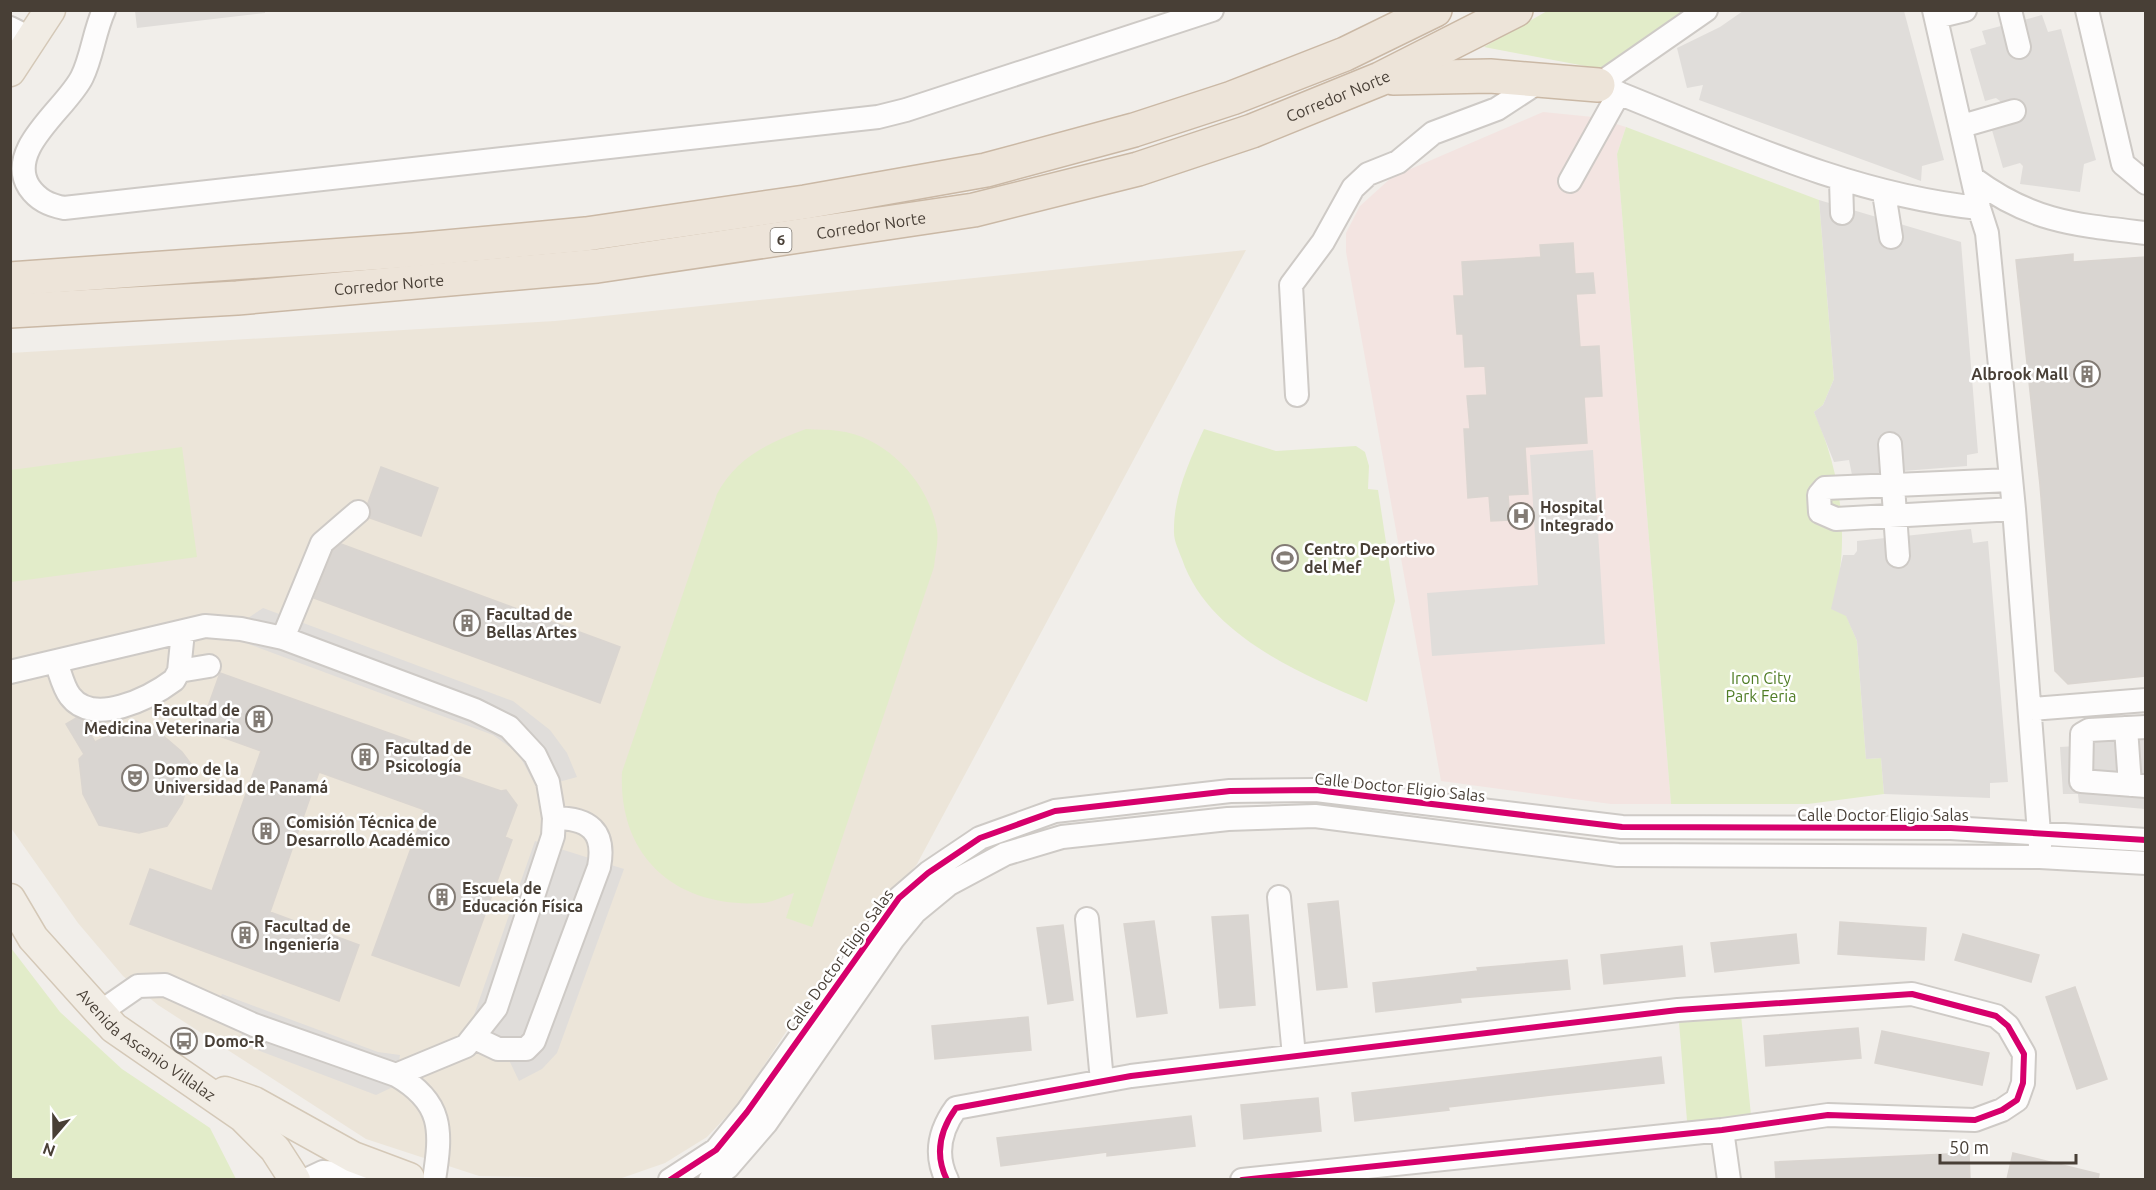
<svg xmlns="http://www.w3.org/2000/svg" width="2156" height="1190" font-family="Ubuntu,sans-serif">
	<style>
		.education { fill: #ece5d9 }
		.medical { fill: #f3e4e1 }
		.green { fill: #e2ecc9 }
		.parking { fill: #e0ddda }
		.building { fill: #d9d5d1; stroke: #dad5d0; stroke-width: 1.5 }
		.lines { fill: none; stroke-linecap: round; stroke-linejoin: round }
		.minor-casing { stroke: #cecac6; stroke-width: 26 }
		.major-casing { stroke: #d4c8b7; stroke-width: 33 }
		.highway-casing { stroke: #cab8a5; stroke-width: 36 }
		.minor { stroke: #fdfcfc; stroke-width: 22 }
		.major { stroke: #f1ece4; stroke-width: 30 }
		.highway { stroke: #ede4d9; stroke-width: 33 }
		.cycleway-casing { stroke: #fff; stroke-width: 10 }
		.cycleway { stroke: #d6006c; stroke-width: 6 }
		.labels { text-anchor: middle; stroke-width: 5; stroke-linejoin: round; paint-order: stroke }
		.shield { fill: #fff; stroke: #7f7972; stroke-width: 1.5 }
		.shield-label { font-size: 15px; font-weight: bold; fill: #483f36 }
		.street-label { font-size: 16px; fill: #483f36; stroke: #fff }
		.poi-label { font-size: 16px; font-weight: bold; fill: #483f36; stroke: #fff; text-anchor: start }
		.park-label { font-size: 16px; fill: #507d26; stroke: #fff }
	</style>
	<rect width="100%" height="100%" fill="#f1eeea"/>
	<!-- education -->
	<path class="education" d="M1246,250L917,864L831,963L740,1102L707,1137L665,1163L619,1179L479,1176L366,1139L158,1005L123,976L78,923L11,828L10,353L555,321Z"/>
	<!-- medical -->
	<path class="medical" d="M1543,112L1593,117L1626,127L1617,154L1671,804H1611L1441,781L1346,252V233L1360,206L1392,177Z"/>
	<!-- green -->
	<path class="green" d="M1547,11H1690L1601,69L1484,47Z
		M1626,127L1819,200L1834,379L1823,405L1814,412C1842,474 1851,543 1832,609L1846,615L1857,641L1866,759L1881,758L1884,794L1808,804H1671L1617,154Z
		M806,429C817,430 828,429 839,431C887,437 929,483 937,530C939,541 935,555 934,567L812,927L786,918L794,893C784,896 773,902 763,903C678,909 618,859 622,772L717,494C737,457 768,443 806,429Z
		M1204,429L1276,451L1356,446L1365,452L1369,466L1368,489L1378,490L1395,601L1367,702C1299,673 1208,635 1182,559C1179,551 1174,541 1174,533C1173,496 1189,462 1204,429Z
		M182,447L197,557L11,582V470Z
		M11,948L60,1012L122,1069L210,1128L236,1179H11Z
		M1740,1005L1752,1125L1688,1133L1678,1010Z"/>
	<!-- parking -->
	<path class="parking" d="M265,11V13L137,28L135,11Z
		M1743,11H1904L1944,160L1922,166L1921,181L1699,100L1703,85L1687,88L1677,48L1720,27Z
		M2042,15L2048,32L2061,29L2096,160L2084,164L2080,192L2020,184L2023,166L2020,163L2003,168L1987,113L2001,106L2000,101L1996,98L1985,101L1970,49L1986,44L1982,31Z
		M1819,200L1961,242L1978,453L1967,455V466L1852,475L1849,460L1834,462L1814,412L1823,405L1834,379Z
		M1593,450L1605,644L1432,656L1427,593L1538,585L1530,455Z
		M1971,529L1973,543L1988,541L2008,782L1990,783V798L1884,794L1881,758L1866,759L1857,641L1846,616L1831,609L1843,555H1854L1857,551V541Z
		M263,608L513,701L550,730L567,753L577,777L537,788L518,753L493,735L243,642L204,637L242,622Z
		M2145,718V809L2079,803L2078,794H2063L2060,747L2076,746L2075,725Z
		M535,841L624,869L557,1053L542,1069L519,1081L507,1056L488,1040L474,1015Z
		M222,994L378,1052L400,1055L395,1086L376,1095L239,1043L245,1025L214,1014Z"/>
	<!-- building -->
	<path class="building" d="M1573,243L1575,274L1593,273L1595,293L1576,294L1580,347L1599,346L1602,396L1584,397L1587,443L1525,447L1528,494L1508,495L1510,520L1491,521L1489,496L1468,498L1464,429H1470L1467,396L1487,395L1485,366L1465,367L1463,334H1457L1454,296H1464L1462,262L1541,257L1540,245Z
		M2073,254V262L2145,257V676L2068,684L2055,671L2040,485L2016,260Z
		M381,467L438,488L421,536L370,518L371,510L368,503Z
		M341,544L620,647L600,703L314,598L333,551Z
		M220,673L431,748L425,765L501,791L506,790L517,805L505,837L512,840L459,986L372,955L425,810L319,772L270,912L359,945L339,1001L130,924L150,869L212,891L261,751L200,729Z
		M76,718L82,720L95,742L136,721L161,734L182,752L191,764L189,780L182,803L167,826L139,833L99,825L83,794L79,759L84,754L66,724Z
		M1338,901L1347,987L1317,990L1308,904Z
		M1248,915L1255,1005L1220,1008L1212,917Z
		M1154,921L1167,1013L1137,1017L1124,924Z
		M1840,922L1926,928L1924,960L1838,954Z
		M1063,925L1073,1000L1048,1004L1037,928Z
		M1796,934L1799,963L1715,972L1711,943Z
		M1963,934L2039,955L2031,982L1955,960Z
		M1682,946L1685,976L1604,984L1601,955Z
		M1567,960L1570,989L1460,998L1461,1002L1376,1012L1373,983L1478,971L1477,968Z
		M2075,987L2107,1079L2077,1089L2046,997Z
		M1028,1017L1031,1050L935,1059L932,1026Z
		M1858,1028L1861,1058L1766,1066L1764,1036Z
		M1882,1031L1989,1053L1982,1085L1875,1063Z
		M1661,1057L1664,1083L1551,1095L1448,1107L1449,1110L1355,1121L1352,1093Z
		M1318,1098L1321,1131L1244,1139L1241,1105Z
		M1191,1116L1195,1146L1107,1156V1152L1001,1166L997,1138Z
		M1969,1153L1970,1179H1776L1775,1162Z
		M2013,1153L2099,1174L2098,1179H2007Z"/>
	<g class="lines">
		<defs>
			<path id="minor" d="M104,10C94,32 92,57 82,77C67,108 5,149 29,187C38,200 49,205 64,208L878,117L906,110L1212,10
				M1934,10L1979,208L1987,233L2014,509L2040,846
				M2010,10L2019,47
				M2087,10L2123,164L2146,183
				M1936,17L1965,10
				M10,28L30,38
				M1598,85C1723,134 1844,194 1979,208
				M1598,85L1706,10
				M1962,126L2014,111
				M1974,179C2032,222 2076,225 2146,233
				M1570,181L1619,93
				M1841,181L1842,213
				M1884,193L1891,237
				M1297,395L1291,285L1323,242L1353,188L1368,174L1398,162L1433,133L1497,109L1543,79
				M1890,444L1898,556
				M2011,480L1825,488L1819,495L1820,512L1836,519L2014,509
				M283,638L322,543L358,512
				M56,662C60,672 63,687 70,696C93,727 150,698 174,680L179,671L183,632
				M179,671L209,666
				M10,672L205,626L241,629L283,638L475,710L509,727L535,755L548,782L554,818L553,836L496,1008L466,1046L396,1075
				M2031,709L2146,700
				M2146,727L2089,730L2082,734L2081,781L2146,786
				M2126,728L2130,785
				M1279,897L1294,1056
				M1087,919L1102,1081
				M99,1013L138,986L165,985L254,1025L396,1075C443,1102 442,1130 434,1180
				M475,1038L498,1049H526L534,1041L599,867C606,831 589,818 554,818
				M1722,1130L1729,1180
				M306,1180L323,1172L381,1175
				M670,1180L716,1150L747,1112L899,898L928,873L980,838L1055,811L1230,791L1316,790L1622,827L1951,828L2146,840
				M710,1180L728,1167L766,1123L893,939L915,912L949,884L1005,854L1062,837L1228,819L1315,816L1618,855L2040,857L2146,863
				M947,1180C934,1154 940,1130 956,1108L1131,1076L1678,1010L1912,994L1996,1016L2008,1026L2024,1054L2023,1083L2017,1100L2002,1110L1975,1120L1828,1115L1722,1130L1242,1180"/>
			<g id="major">
				<path d="M10,71L50,10"/>
				<path id="s1" d="M10,899L33,938L114,1028L243,1117L275,1149L295,1180"/>
				<path d="M225,1092L254,1102L353,1157L409,1178"/>
			</g>
			<g id="highway">
				<path d="M1393,78L1490,76L1598,85"/>
				<path d="M10,279L413,250L586,234L805,202L986,170L1134,130L1232,98L1345,54L1435,10"/>
				<path id="s2" d="M10,311L237,298L597,266L974,210L1138,169L1252,131L1380,79L1516,10"/>
			</g>
		</defs>
		<!-- minor casing -->
		<use href="#minor" class="minor-casing"/>
		<!-- major casing -->
		<use href="#major" class="major-casing"/>
		<!-- highway casing -->
		<use href="#highway" class="highway-casing"/>
		<!-- minor -->
		<use href="#minor" class="minor"/>
		<!-- major -->
		<use href="#major" class="major"/>
		<!-- highway -->
		<use href="#highway" class="highway"/>
		<defs>
			<path id="cycleway" d="M670,1180L716,1150L747,1112L899,898L928,873L980,838L1055,811L1230,791L1316,790L1622,827L1951,828L2146,840
				M947,1180C934,1154 940,1130 956,1108L1131,1076L1678,1010L1912,994L1996,1016L2008,1026L2024,1054L2023,1083L2017,1100L2002,1110L1975,1120L1828,1115L1722,1130L1242,1180"/>
		</defs>
		<!-- cycleway casing -->
		<use href="#cycleway" class="cycleway-casing"/>
		<!-- cycleway -->
		<use href="#cycleway" class="cycleway"/>
	</g>
	<!-- icons -->
	<defs>
		<symbol id="building-ring" viewBox="-11 -11 22 22"><circle r="9.5" fill="#fff" stroke="#837c75" stroke-width="1.5"/><path d="M-4-6H4V6H1V3H-1V6H-4ZM-2.5-4.3h1.7v1.8h-1.7ZM.8-4.3h1.7v1.8H.8ZM-2.5-1h1.7V.8h-1.7ZM.8-1h1.7V.8H.8Z" fill="#837c75"/></symbol>
		<symbol id="hospital-ring" viewBox="-11 -11 22 22"><circle r="9.5" fill="#fff" stroke="#837c75" stroke-width="1.5"/><path d="M-5-5h3v3.5h4V-5h3V5h-3V1.5h-4V5h-3Z" fill="#837c75"/></symbol>
		<symbol id="stadium-ring" viewBox="-11 -11 22 22"><circle r="9.5" fill="#fff" stroke="#837c75" stroke-width="1.5"/><path d="M0-5a6.5 5 0 1 0 0 10a6.5 5 0 1 0 0-10ZM-3.5-1.8h7v3.6h-7Z" fill="#837c75"/></symbol>
		<symbol id="theatre-ring" viewBox="-11 -11 22 22"><circle r="9.5" fill="#fff" stroke="#837c75" stroke-width="1.5"/><path d="M-5-5.5Q0-4 5-5.5V0Q5 5 0 6Q-5 5-5 0ZM-3.3-2.5H-1v1.5H-3.3ZM1-2.5H3.3v1.5H1ZM-2.8 1Q0 5.5 2.8 1Z" fill="#837c75"/></symbol>
		<symbol id="bus-ring" viewBox="-11 -11 22 22"><circle r="9.5" fill="#fff" stroke="#837c75" stroke-width="1.5"/><path d="M-5-6H5V4H4V6H2V4H-2V6H-4V4H-5ZM-3.5-4V0h7V-4ZM-3.5 1.2v1.5H-2V1.2ZM2 1.2v1.5H3.5V1.2Z" fill="#837c75"/></symbol>
	</defs>
	<g fill-rule="evenodd">
		<use href="#building-ring" x="2072" y="359" width="30" height="30"/>
		<use href="#hospital-ring" x="1506" y="501" width="30" height="30"/>
		<use href="#stadium-ring" x="1270" y="543" width="30" height="30"/>
		<use href="#building-ring" x="452" y="608" width="30" height="30"/>
		<use href="#building-ring" x="244" y="704" width="30" height="30"/>
		<use href="#building-ring" x="350" y="742" width="30" height="30"/>
		<use href="#theatre-ring" x="120" y="763" width="30" height="30"/>
		<use href="#building-ring" x="251" y="816" width="30" height="30"/>
		<use href="#building-ring" x="427" y="882" width="30" height="30"/>
		<use href="#building-ring" x="230" y="920" width="30" height="30"/>
		<use href="#bus-ring" x="169" y="1026" width="30" height="30"/>
	</g>
	<g class="labels">
		<!-- shield labels -->
		<rect class="shield" x="770.5" y="228" width="21" height="24" rx="4.5"/>
		<g class="shield-label">
			<text x="781" y="245">6</text>
		</g>
		<!-- street labels -->
		<g class="street-label">
			<text dy="6" stroke="none"><textPath href="#s2" startOffset="1352">Corredor Norte</textPath></text>
			<text dy="6" stroke="none"><textPath href="#s2" startOffset="866">Corredor Norte</textPath></text>
			<text dy="6" stroke="none"><textPath href="#s2" startOffset="380">Corredor Norte</textPath></text>
			<text transform="translate(1400 787) rotate(6)" y="6">Calle Doctor Eligio Salas</text>
			<text x="1883" y="821">Calle Doctor Eligio Salas</text>
			<text transform="translate(839 960) rotate(-54)" y="6">Calle Doctor Eligio Salas</text>
			<text dy="6" stroke="none"><textPath href="#s1" startOffset="202">Avenida Ascanio Villalaz</textPath></text>
		</g>
		<!-- poi labels -->
		<g class="poi-label">
			<text x="2068" y="380" text-anchor="end">Albrook Mall</text>
			<text x="1540" y="513">Hospital<tspan x="1540" dy="18">Integrado</tspan></text>
			<text x="1304" y="555">Centro Deportivo<tspan x="1304" dy="18">del Mef</tspan></text>
			<text x="486" y="620">Facultad de<tspan x="486" dy="18">Bellas Artes</tspan></text>
			<text x="240" y="716" text-anchor="end">Facultad de<tspan x="240" dy="18">Medicina Veterinaria</tspan></text>
			<text x="385" y="754">Facultad de<tspan x="385" dy="18">Psicología</tspan></text>
			<text x="154" y="775">Domo de la<tspan x="154" dy="18">Universidad de Panamá</tspan></text>
			<text x="286" y="828">Comisión Técnica de<tspan x="286" dy="18">Desarrollo Académico</tspan></text>
			<text x="462" y="894">Escuela de<tspan x="462" dy="18">Educación Física</tspan></text>
			<text x="264" y="932">Facultad de<tspan x="264" dy="18">Ingeniería</tspan></text>
			<text x="204" y="1047">Domo-R</text>
		</g>
		<!-- park labels -->
		<g class="park-label">
			<text x="1761" y="684">Iron City<tspan x="1761" dy="18">Park Feria</tspan></text>
		</g>
	</g>
	<!-- border -->
	<rect width="2156" height="1190" fill="none" stroke="#483f36" stroke-width="24"/>
	<!-- north arrow -->
	<g transform="translate(54 1136) rotate(200)" stroke="#ffffff" stroke-width="4.5" paint-order="stroke">
	<path d="M0-4.5L10 22L0 15L-10 22Z" fill="#483f36"/>
	<text y="-9" font-size="16" font-weight="bold" text-anchor="middle" fill="#483f36">N</text>
	</g>
	<!-- scale -->
	<path d="M1940 1154v9h136v-9" fill="none" stroke="#483f36" stroke-width="3"/>
	<text x="1949" y="1154" font-size="18" fill="#483f36" stroke="#ffffff" stroke-width="4.5" paint-order="stroke">50 m</text>
</svg>
